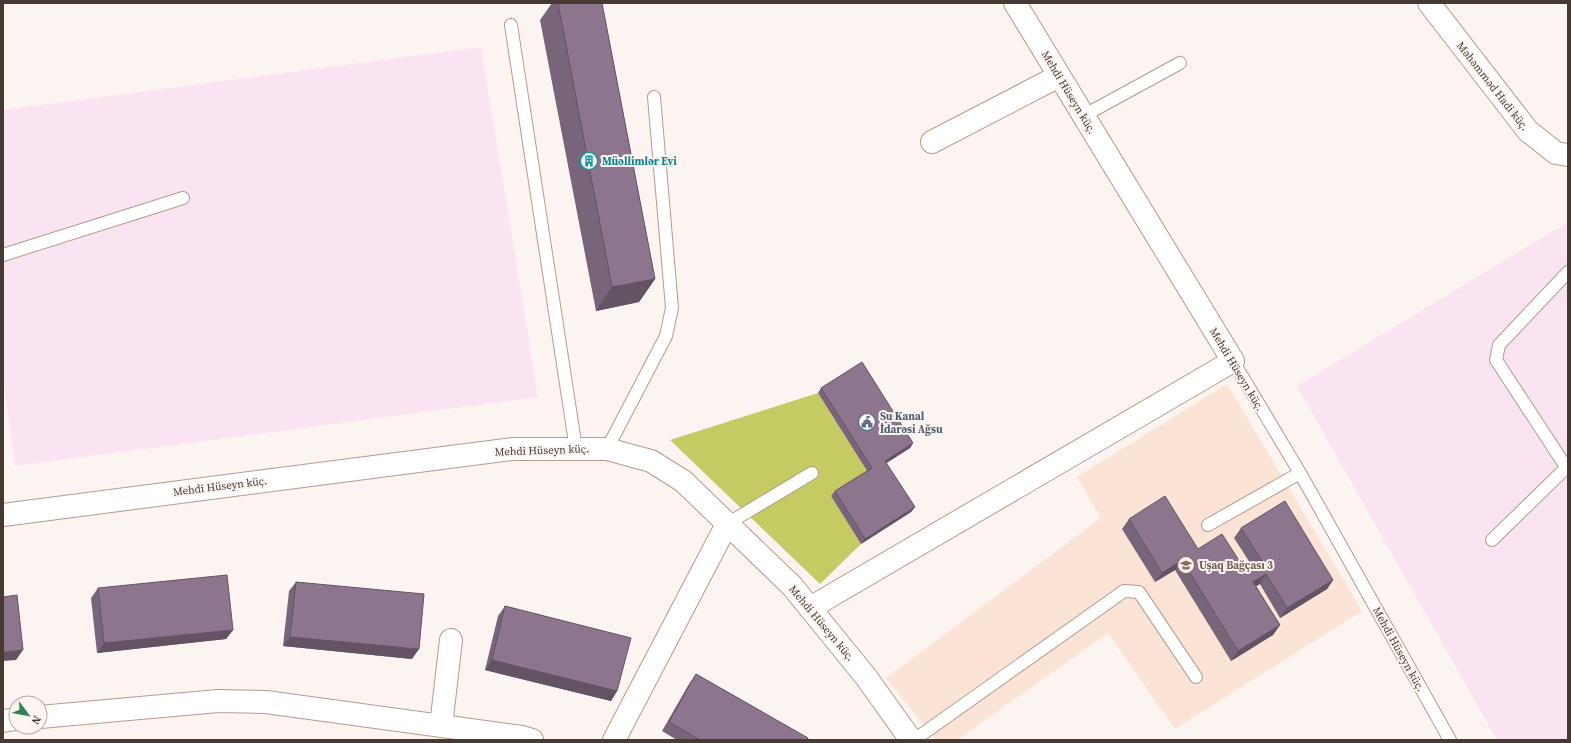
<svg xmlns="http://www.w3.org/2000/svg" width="1571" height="743" font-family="'Source Serif 4',serif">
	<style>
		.industrial { fill: #fbe4f2 }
		.built { fill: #fbe3d5 }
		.forest { fill: #c4cb63 }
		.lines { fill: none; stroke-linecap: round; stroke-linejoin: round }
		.lane-casing { stroke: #b99a88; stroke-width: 14 }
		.street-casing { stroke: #b99a88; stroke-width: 24 }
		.secondary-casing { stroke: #b99a88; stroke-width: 24 }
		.lane { stroke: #fff; stroke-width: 12 }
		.street { stroke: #fff; stroke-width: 22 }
		.secondary { stroke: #fff; stroke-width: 22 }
		.wall { fill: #796579 }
		.shaded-wall { fill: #635363 }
		.building { fill: #8d768d; stroke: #635363 }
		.labels { text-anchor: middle; stroke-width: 4; stroke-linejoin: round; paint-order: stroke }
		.street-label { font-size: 11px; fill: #473a32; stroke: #fbf4f0 }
		.culture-label { font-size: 11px; font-weight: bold; fill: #0d838f; stroke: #fbf4f0; text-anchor: start }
		.service-label { font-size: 11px; font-weight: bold; fill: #4e5e75; stroke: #fbf4f0; text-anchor: start }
		.education-label { font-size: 11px; font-weight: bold; fill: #785e54; stroke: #fbf4f0; text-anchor: start }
	</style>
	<rect width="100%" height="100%" fill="#fbf4f0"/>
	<!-- industrial -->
	<path class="industrial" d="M481,47L538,397L15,466L3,377V110Z
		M1568,222V740H1497L1297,386Z"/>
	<!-- built -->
	<path class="built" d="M1227,384L1362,611L1175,729L1108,633L957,740H936L886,678L1101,518L1077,477Z"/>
	<!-- forest -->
	<path class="forest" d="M818,393L868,473L831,496L861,544L820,584L670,440Z"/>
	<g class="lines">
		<defs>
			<path id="lane" d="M511,25L576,449
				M1083,116L1180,63
				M3,255L183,198
				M1233,361L1300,473L1450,740
				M607,449L666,336L672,308L654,97
				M1566,467L1496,360L1499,345L1568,272
				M727,524L812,473
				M1208,525L1300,473
				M1492,540L1568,466
				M914,740L1124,591L1139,592L1196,677"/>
			<path id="street" d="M1429,3L1528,131L1556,153L1568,155
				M932,142L1059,76
				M810,608L1233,361L1015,3
				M40,717L218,701L266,702L522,737L532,740
				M3,721L16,719
				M441,726L451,640
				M614,740L727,524"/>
			<path id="secondary" d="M3,515L512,449H607L651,461L683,481L792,586L866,677L911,740"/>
		</defs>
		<!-- lane casing -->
		<use href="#lane" class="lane-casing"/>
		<!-- street casing -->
		<use href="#street" class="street-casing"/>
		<!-- secondary casing -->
		<use href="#secondary" class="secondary-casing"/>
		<!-- lane -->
		<use href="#lane" class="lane"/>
		<!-- street -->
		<use href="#street" class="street"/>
		<!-- secondary -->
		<use href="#secondary" class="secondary"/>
	</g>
	<!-- wall -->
	<path class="wall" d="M552,3H602L655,279L639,302L596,311L540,20Z
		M821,388L913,443L910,448L886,463L915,507L911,512L861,544L831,496L835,491L867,471L818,393Z
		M1129,519L1198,549L1247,573L1254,569L1234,538L1241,528L1333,580L1327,589L1280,618L1260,584L1256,586L1280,625L1273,635L1231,661L1175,570L1155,582L1122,529Z
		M296,582L412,659L283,646L289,591Z
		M98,588L233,630L226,639L97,653L91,598Z
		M505,606L617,691L611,701L485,670L498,616Z
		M696,674L807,740H677L662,731L689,684Z"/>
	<!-- shaded-wall -->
	<path class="shaded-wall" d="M655,279L639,302L596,311L612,287Z
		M913,443L910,448L882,466L885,461Z
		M915,507L911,512L861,544L865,539Z
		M1182,560L1175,570L1155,582L1162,573Z
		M1266,574L1260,584L1246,592L1253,582Z
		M1333,580L1327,589L1280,618L1287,608Z
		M1280,625L1273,635L1231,661L1238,651Z
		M233,630L226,639L97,653L104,643Z
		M290,637L419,649L412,659L283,646Z
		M23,650L16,660L3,661V652Z
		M492,660L617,691L611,701L485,670Z"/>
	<!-- building -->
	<path class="building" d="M558,3H602L655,279L612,287Z
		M862,362L913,443L885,461L915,507L865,539L835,491L872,468L821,388Z
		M1165,496L1198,549L1222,534L1247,573L1263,563L1241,528L1285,501L1333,580L1287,608L1266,574L1253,582L1280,625L1238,651L1182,560L1162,573L1129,519Z
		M227,575L233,630L104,643L98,588Z
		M296,582L424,594L419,649L290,637Z
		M17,595L23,650L3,652V597Z
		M505,606L631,638L617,691L492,660Z
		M696,674L808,738L807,740H700L669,722Z"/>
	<!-- icons -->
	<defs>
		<symbol id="building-ring" viewBox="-11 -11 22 22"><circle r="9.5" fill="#fbf4f0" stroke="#0f9aa8" stroke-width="1.5"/><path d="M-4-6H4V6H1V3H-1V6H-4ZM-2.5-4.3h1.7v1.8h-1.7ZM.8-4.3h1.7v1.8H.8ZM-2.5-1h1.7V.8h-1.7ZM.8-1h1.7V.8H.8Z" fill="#0f9aa8"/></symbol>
		<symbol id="civic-ring" viewBox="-11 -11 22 22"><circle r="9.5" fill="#fbf4f0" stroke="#5c6f8a" stroke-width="1.5"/><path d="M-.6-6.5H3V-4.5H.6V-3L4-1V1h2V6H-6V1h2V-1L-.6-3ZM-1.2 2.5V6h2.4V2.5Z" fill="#5c6f8a"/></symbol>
		<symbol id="school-ring" viewBox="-11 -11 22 22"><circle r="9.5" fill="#fbf4f0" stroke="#8d6e63" stroke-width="1.5"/><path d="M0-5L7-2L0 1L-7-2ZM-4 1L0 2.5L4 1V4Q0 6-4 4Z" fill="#8d6e63"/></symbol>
	</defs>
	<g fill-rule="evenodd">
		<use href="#building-ring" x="579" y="151" width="20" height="20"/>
		<use href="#civic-ring" x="857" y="412" width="20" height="20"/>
		<use href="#school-ring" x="1176" y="555" width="20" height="20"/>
	</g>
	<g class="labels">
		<!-- street labels -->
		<g class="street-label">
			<text transform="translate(1493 86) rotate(52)" y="4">Məhəmməd Hadi küç.</text>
			<text transform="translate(1069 92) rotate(59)" y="4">Mehdi Hüseyn küç.</text>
			<text transform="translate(1237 369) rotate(59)" y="4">Mehdi Hüseyn küç.</text>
			<text transform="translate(542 450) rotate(-2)" y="4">Mehdi Hüseyn küç.</text>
			<text transform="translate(220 486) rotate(-7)" y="4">Mehdi Hüseyn küç.</text>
			<text transform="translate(822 623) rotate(50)" y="4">Mehdi Hüseyn küç.</text>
			<text transform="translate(1399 649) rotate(61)" y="4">Mehdi Hüseyn küç.</text>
		</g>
		<!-- culture labels -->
		<g class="culture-label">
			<text x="602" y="165">Müəllimlər Evi</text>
		</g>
		<!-- service labels -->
		<g class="service-label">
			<text x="880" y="420">Su Kanal<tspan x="880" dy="13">İdarəsi Ağsu</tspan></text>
		</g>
		<!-- education labels -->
		<g class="education-label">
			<text x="1199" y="569">Uşaq Bağçası 3</text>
		</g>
	</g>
	<!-- border -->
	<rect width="1571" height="743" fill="none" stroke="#473a32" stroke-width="8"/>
	<!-- north arrow -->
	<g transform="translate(28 715) rotate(122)"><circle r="19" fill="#fbf4f0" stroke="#b3aaa4"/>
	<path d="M0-3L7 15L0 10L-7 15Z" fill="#348252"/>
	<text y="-6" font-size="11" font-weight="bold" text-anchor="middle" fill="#473a32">N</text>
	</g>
</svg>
